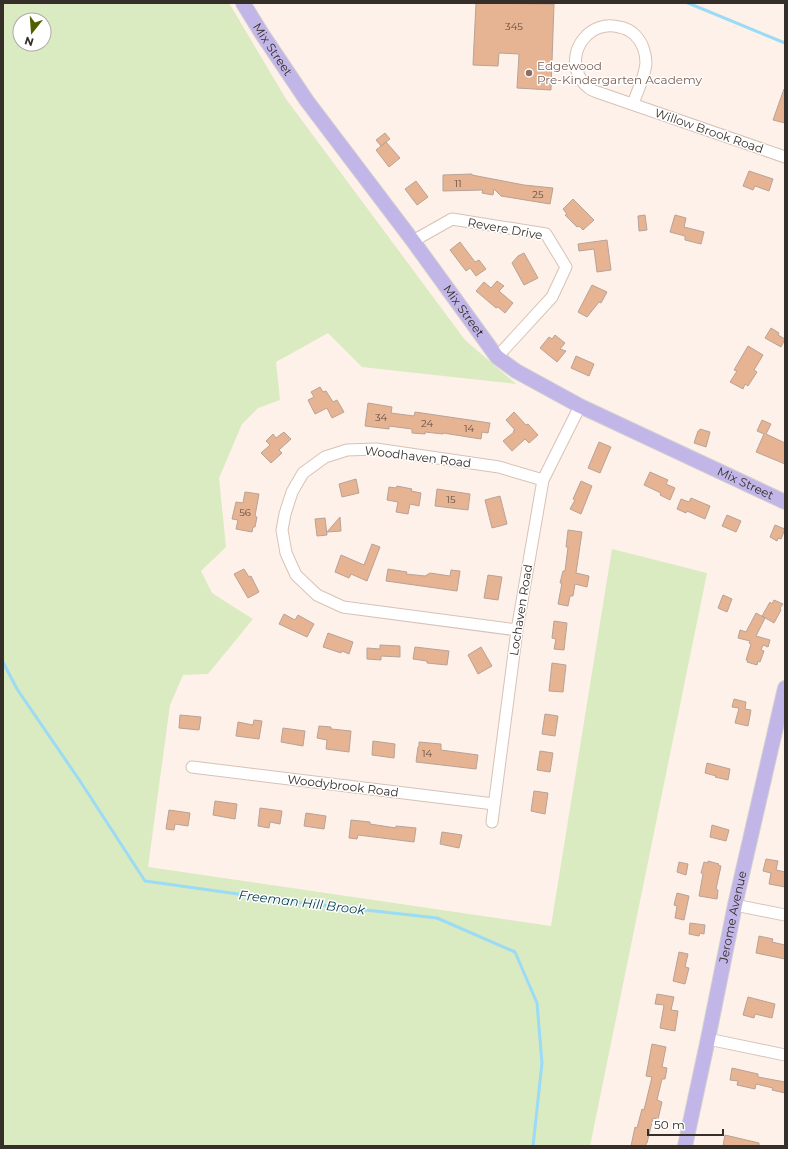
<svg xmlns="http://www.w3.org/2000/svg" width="788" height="1149" font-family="Montserrat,sans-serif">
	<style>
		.green { fill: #daeac1; fill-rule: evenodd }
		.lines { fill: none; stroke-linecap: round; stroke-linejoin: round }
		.stream { stroke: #9bdbf5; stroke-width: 3 }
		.building { fill: #e6b393; stroke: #b8a397 }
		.minor-casing { stroke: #d7c2b5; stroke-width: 13 }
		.major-casing { stroke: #d3d1d0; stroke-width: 16 }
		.minor { stroke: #fff; stroke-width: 11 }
		.major { stroke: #c2b6e8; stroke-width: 14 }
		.education-dot { fill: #8d6e63; stroke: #fff; stroke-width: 1.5 }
		.labels { text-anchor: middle; stroke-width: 3; stroke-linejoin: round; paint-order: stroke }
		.number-label { font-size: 10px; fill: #624f44 }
		.street-label { font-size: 12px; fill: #362e29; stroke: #fff }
		.education-label { font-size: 12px; fill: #785e54; stroke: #fff; text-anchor: start }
		.water-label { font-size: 13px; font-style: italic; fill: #033e4f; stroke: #fff }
	</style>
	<rect width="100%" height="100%" fill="#fef1e9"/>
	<!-- green -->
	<path class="green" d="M3,3H229L286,99L465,340L516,384L362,367L328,333L276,362L280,400L258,408L242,424L219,478L226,547L201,571L212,593L229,604L253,619L208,674L183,675L170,705L148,867L551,926L612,549L707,573L590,1146H3ZM20,20H44V44H20Z"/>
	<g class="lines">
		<!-- stream -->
		<path class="stream" d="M688,3L785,43
			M3,662L17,689L80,781L145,881L303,903L437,918L515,952L537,1003L542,1063L533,1146"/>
	</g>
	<!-- building -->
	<path class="building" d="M476,3L554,4L551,90L517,88L519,54L499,53L498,66L473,65Z
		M784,89L785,90V123L773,120Z
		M385,133L390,139L381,146L376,140Z
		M386,142L400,158L389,167L376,150Z
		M749,171L773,179L769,191L755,186L753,190L743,186Z
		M472,174V175L524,185L553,188L550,204L501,196L494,189L493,195L482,193L483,190L443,191V175Z
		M416,181L428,197L417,205L405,189Z
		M573,199L594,220L583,230L579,226L577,227L565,215L567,214L563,209Z
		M645,215L647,230L639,231L638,216Z
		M675,215L686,218L684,227L704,232L701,244L685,240V236L670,232Z
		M607,240L611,270L597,272L594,249L579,251L578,244Z
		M460,242L475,262L479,260L486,269L476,276L470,268L466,271L450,250Z
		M524,253L538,278L524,285L512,263L518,256Z
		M497,281L504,286L499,291L513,303L505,313L498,307L496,308L489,302L476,291L484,282L491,288Z
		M592,285L607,292L601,303L599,302L587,317L578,312Z
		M771,328L779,333L778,335L785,339L781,347L765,338Z
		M555,335L565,343L560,349L566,351L557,362L540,348L549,337L552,339Z
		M748,346L763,355L754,370L757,372L748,386L745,384L743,389L730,382L737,371L734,370Z
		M576,356L594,364L589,376L571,368Z
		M320,387L323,392L326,391L333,402L337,400L344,412L332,418L327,408L315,414L308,400L314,397L311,392Z
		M368,403L392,407L391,413L414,416L415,412L490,423L488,433L482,432L481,439L443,433V434L425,432V434L412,433V429L389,426V429L365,426Z
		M514,412L526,425L528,424L538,435L529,443L525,439L512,451L503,441L514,432L513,431L515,430L506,420Z
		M762,420L771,424L766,434L785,443V464L756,452L764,434L757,431Z
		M700,429L710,432L706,447L694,443L698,431H699Z
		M284,432L291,439L279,450L282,453L271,463L261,453L270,445L266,441L273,434L276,438Z
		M599,442L611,447L600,473L588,468Z
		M650,472L668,480L666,484L675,488L670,500L660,495L661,493L644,485Z
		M356,479L359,493L342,497L339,484Z
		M581,481L592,486L581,514L570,509L575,500L573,499Z
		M397,486L412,489L411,491L421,493L419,506L410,504L408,514L396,512L398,502L387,500L389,487L396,488Z
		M437,489L470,494L468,510L435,506Z
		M245,492L259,494L255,516L257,517L255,527H253L252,532L236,529L238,520L232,519L236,502L243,503Z
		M500,496L507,524L492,528L485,500Z
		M691,498L710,506L705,519L687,511L686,513L677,509L681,499L689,502Z
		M727,515L741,521L736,532L722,526Z
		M340,517L341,531L327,532Z
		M325,518L327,535L317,536L315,519Z
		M775,525L785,529L781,539L778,538L777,541L770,537Z
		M568,530L582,532L576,573L589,576L587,587L575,584L573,596H570L568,606L558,604L562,583H560L563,571H565L568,547H566Z
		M372,544L380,547L367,581L351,574L349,578L335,572L341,555L364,565Z
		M244,569L249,577L251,576L259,592L248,598L234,574Z
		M388,569L407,572L406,574L425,576L430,573L450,576L451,570L460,571L457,591L386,581Z
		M488,575L502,577L498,600L484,598Z
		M723,595L732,599L727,612L718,608Z
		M774,600L783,604L780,608L781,610L774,623L762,616L770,602L772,604Z
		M756,613L765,618L756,636L770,640L768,647L763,645L761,650L764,651L760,662L758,661L757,665L747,662L748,660H746L751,644L749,643L750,641L738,638L740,630L746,632Z
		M284,614L295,620L298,615L314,624L307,637L279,624Z
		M554,621L567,623L564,650L554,649L556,639L552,638Z
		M328,633L353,642L349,654L342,651L341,653L323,647Z
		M380,645L400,646V657L381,656V660L367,659V648L380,649Z
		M415,647L449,651L447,665L427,663V661L413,659Z
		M481,647L492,666L478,674L468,655Z
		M552,663L566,665L563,692L549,691Z
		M734,699L746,702L745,709L751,710L748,726L735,723L739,708L732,707Z
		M545,714L558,716L555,736L542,734Z
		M180,715L201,717L199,730L179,728Z
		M254,720L262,721L259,739L236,736L238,722L253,725Z
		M319,726L331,727V729L351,731L349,752L326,749L327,740L317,738Z
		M283,728L305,731L303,746L281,742Z
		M373,741L395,744L394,758L372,755Z
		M419,742L441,744V750L478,755L476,769L416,762L418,747L419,746Z
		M540,751L553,753L550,772L537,770Z
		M707,763L730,769L728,780L715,777L716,776L705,773Z
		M534,791L548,793L545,814L531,811Z
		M215,801L237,804L235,819L213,815Z
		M260,808L282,811L280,824L270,822L269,828L258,826Z
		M169,810L190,813L188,826L175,824L174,830L166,829Z
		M306,813L326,816L324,829L304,826Z
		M351,820L370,822V824L396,828V826L416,828L414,842L358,835L357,839L349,838Z
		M712,825L729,830L726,841L710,837Z
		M442,832L462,835L459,848L440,844Z
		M766,859L778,861L776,870L785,872V887L769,884L771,873L763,871Z
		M708,861L719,864L718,865L721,866L716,889L718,890L717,899L699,896L703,874L701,873L704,862L708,863Z
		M679,862L688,864L686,875L677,872Z
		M677,893L689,896L684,920L675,918L677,906L674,905Z
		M690,923L705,925L704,934L700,933L699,936L689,934Z
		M759,936L773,939L772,942L785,945V959L756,953Z
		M679,952L688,954L685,967L689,968L685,984L673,981Z
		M657,994L674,997L671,1010L678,1011L675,1031L660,1028L664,1005L655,1004Z
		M748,997L775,1004L772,1018L755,1014L754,1018L743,1015Z
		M652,1044L666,1047L662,1067L667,1068L665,1079H662L657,1100L662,1102L658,1119L653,1118L647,1143H646V1146H631L635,1127L637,1128L642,1109L644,1110L652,1077L646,1076Z
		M732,1068L758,1074V1077L785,1082V1093L772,1090L773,1088L756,1084L755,1089L737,1085L738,1081L730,1080Z
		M725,1135L759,1143V1146H723Z"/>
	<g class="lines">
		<defs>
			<path id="minor" d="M633,104C637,91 645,77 646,63C646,53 642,42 635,35C631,31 625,28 619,27C591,19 566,50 579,76C581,80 585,85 589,88C591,90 594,91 597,92L785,157
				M413,241L452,219L546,234L566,267L552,297L497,357
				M517,630L343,607L317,595L296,575L286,553L282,530L285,514L292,492L303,473L325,457L347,450L376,449L499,467L543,480
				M192,767L494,804
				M492,822L517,630L543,480L580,406
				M735,905L785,915
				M708,1039L785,1055"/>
			<g id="major">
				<path id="s1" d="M243,3L262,34L307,101L413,241L497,357L516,371L580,406L785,502"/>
				<path id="s2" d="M685,1146L708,1039L735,905L785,688"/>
			</g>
		</defs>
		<!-- minor casing -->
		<use href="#minor" class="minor-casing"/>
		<!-- major casing -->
		<use href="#major" class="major-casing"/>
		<!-- minor -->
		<use href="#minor" class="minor"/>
		<!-- major -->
		<use href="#major" class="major"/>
	</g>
	<!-- markers -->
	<circle class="education-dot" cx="529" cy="73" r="4"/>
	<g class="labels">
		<!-- number labels -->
		<g class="number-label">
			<text x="514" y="30">345</text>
			<text x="458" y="187">11</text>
			<text x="538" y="198">25</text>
			<text x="381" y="421">34</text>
			<text x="427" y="427">24</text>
			<text x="469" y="432">14</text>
			<text x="451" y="503">15</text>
			<text x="245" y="516">56</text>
			<text x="427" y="757">14</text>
		</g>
		<!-- street labels -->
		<g class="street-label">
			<text dy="4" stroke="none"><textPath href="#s1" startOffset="55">Mix Street</textPath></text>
			<text transform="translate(709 131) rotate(19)" y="4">Willow Brook Road</text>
			<text transform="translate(505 229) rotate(10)" y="4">Revere Drive</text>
			<text dy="4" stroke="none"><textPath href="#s1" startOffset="379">Mix Street</textPath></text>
			<text transform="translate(418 457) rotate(7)" y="4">Woodhaven Road</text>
			<text dy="4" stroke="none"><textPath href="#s1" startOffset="715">Mix Street</textPath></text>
			<text transform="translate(521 610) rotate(-81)" y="4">Lochaven Road</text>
			<text transform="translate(343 786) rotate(7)" y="4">Woodybrook Road</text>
			<text dy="4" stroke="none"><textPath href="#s2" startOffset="234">Jerome Avenue</textPath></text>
		</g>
		<!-- education labels -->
		<g class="education-label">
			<text x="537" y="70">Edgewood<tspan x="537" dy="14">Pre-Kindergarten Academy</tspan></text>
		</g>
		<!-- water labels -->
		<g class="water-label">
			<text transform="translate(302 902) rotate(7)" y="5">Freeman Hill Brook</text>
		</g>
	</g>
	<!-- border -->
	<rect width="788" height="1149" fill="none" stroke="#362e29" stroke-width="8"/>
	<!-- north arrow -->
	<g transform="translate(32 32) rotate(197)"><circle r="19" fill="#ffffff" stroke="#afaba9"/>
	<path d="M0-3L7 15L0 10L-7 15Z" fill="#515f00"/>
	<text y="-6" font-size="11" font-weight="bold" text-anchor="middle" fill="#362e29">N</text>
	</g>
	<!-- scale -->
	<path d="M648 1129v6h75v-6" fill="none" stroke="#362e29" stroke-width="2"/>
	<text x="654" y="1129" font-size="12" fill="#362e29" stroke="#ffffff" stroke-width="3" paint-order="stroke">50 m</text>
</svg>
